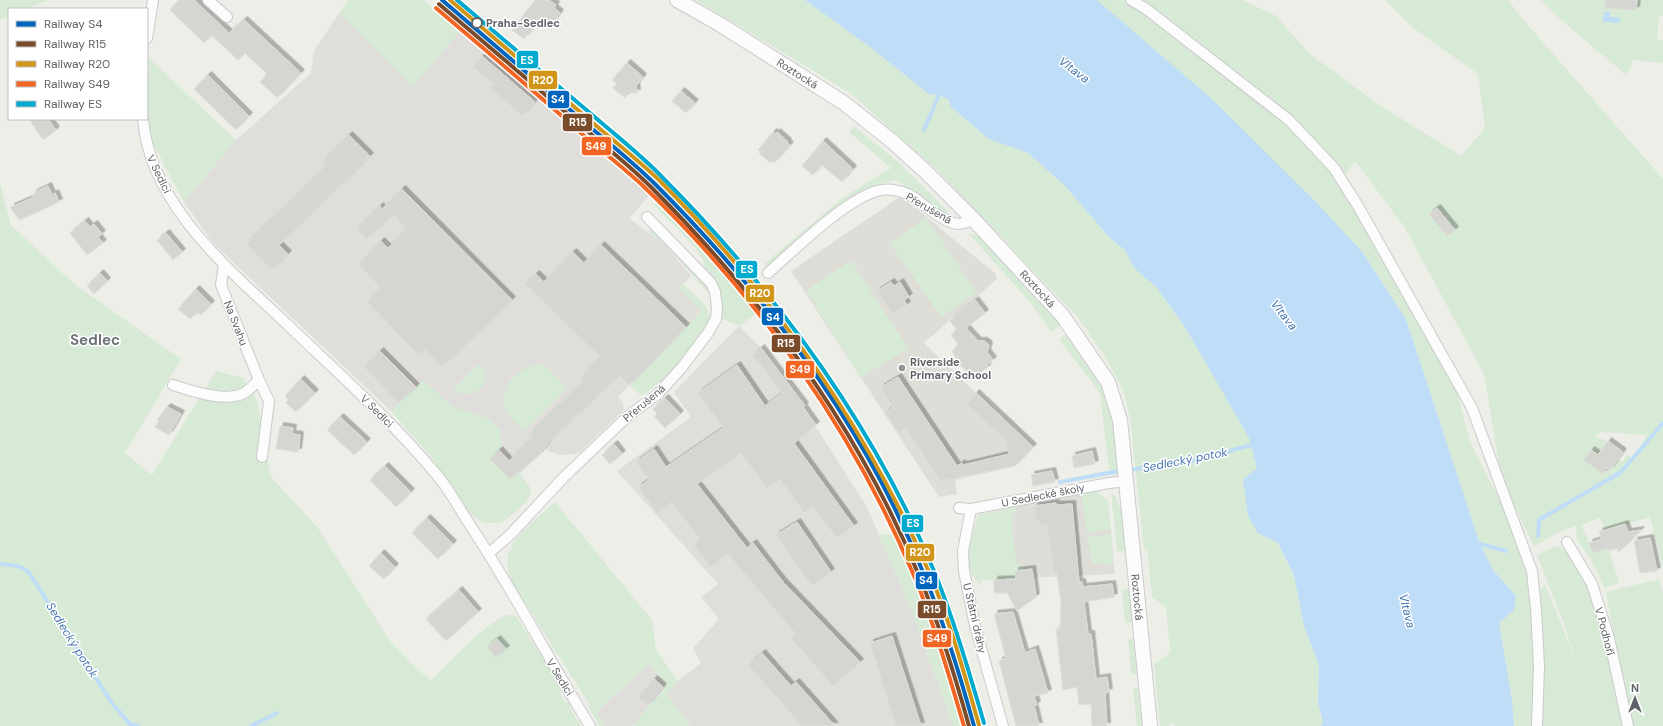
<svg xmlns="http://www.w3.org/2000/svg" width="1663" height="726" font-family="'DM Sans',sans-serif">
	<style>
		.industrial { fill: #dfdeda }
		.education { fill: #deddd8 }
		.green { fill: #d7ead6; fill-rule: evenodd }
		.water { fill: #bfddf6 }
		.lines { fill: none; stroke-linecap: round; stroke-linejoin: round }
		.stream { stroke: #bfddf6; stroke-width: 4 }
		.building { fill: #d5d5d2; stroke: #deddd8; filter: url(#shadow) }
		.minor-casing { stroke: #cacaca; stroke-width: 12 }
		.secondary-casing { stroke: #cbcbcb; stroke-width: 16 }
		.minor { stroke: #fcfcfc; stroke-width: 10 }
		.secondary { stroke: #fcfcfc; stroke-width: 14 }
		.rail-1-casing { stroke: #fff; stroke-width: 7 }
		.rail-2-casing { stroke: #fff; stroke-width: 7 }
		.rail-3-casing { stroke: #fff; stroke-width: 7 }
		.rail-4-casing { stroke: #fff; stroke-width: 7 }
		.rail-5-casing { stroke: #fff; stroke-width: 7 }
		.rail-1 { stroke: #0065bd; stroke-width: 4 }
		.rail-2 { stroke: #7a4b2a; stroke-width: 4 }
		.rail-3 { stroke: #d1951a; stroke-width: 4 }
		.rail-4 { stroke: #f26522; stroke-width: 4 }
		.rail-5 { stroke: #00a9ce; stroke-width: 4 }
		.stop-dot { fill: #fff; stroke: #5f6267; stroke-width: 2 }
		.poi-dot { fill: #919394; stroke: #fff; stroke-width: 1.5 }
		.labels { text-anchor: middle; stroke-width: 3; stroke-linejoin: round; paint-order: stroke }
		.stop-label { font-size: 11px; font-weight: bold; fill: #5f6267; stroke: #fff; text-anchor: start }
		.street-label { font-size: 11px; fill: #5f6267; stroke: #fff }
		.poi-label { font-size: 11px; font-weight: bold; fill: #5f6267; stroke: #fff; text-anchor: start }
		.water-label { font-size: 12px; font-style: italic; fill: #4776af; stroke: #fff }
		.district-label { font-size: 15px; font-weight: bold; fill: #707479; stroke: #fff }
		.line-badge { stroke: #fff; stroke-width: 1.5 }
		.badge-label { font-size: 11px; text-anchor: middle; font-weight: bold; fill: #fff }
	</style>
	<defs>
		<filter id="shadow"><feDropShadow dx="3.5" dy="-3.5" stdDeviation="0" flood-color="#0004"/></filter>
	</defs>
	<rect width="100%" height="100%" fill="#eeeee9"/>
	<!-- industrial -->
	<path class="industrial" d="M339,13L413,86L460,31L650,195L629,218L666,246L691,276L679,288L701,311L618,397L623,403L624,410L580,452L575,454L561,455L550,452L545,448L519,473L529,486L530,496L527,501L508,518L500,523H484L469,513L429,454L391,411L213,243L184,202L236,140L311,73L314,51Z
		M739,326L761,348L805,406L803,407L867,507L912,611L953,726H690L666,694L678,681L701,663L693,648L719,619L701,597L718,584L617,471L691,417L674,392Z
		M649,664L667,686L632,726H605L596,712Z"/>
	<!-- education -->
	<path class="education" d="M901,196L996,274L997,279L924,343L1033,447L1015,466L955,480L957,494L939,497L791,271Z
		M1095,490L1108,501L1115,574L986,580L978,515Z"/>
	<!-- green -->
	<path class="green" d="M0,0H48L27,9H9V17L0,20Z
		M348,0H424L460,31L413,87L339,13Z
		M696,0H805L870,47L930,95L936,94L948,99L951,107L989,139L1028,153L1064,185L1111,239L1125,250L1135,269L1156,287L1185,327L1249,438L1257,468L1258,533L1278,543L1294,575L1304,626L1319,665L1318,702L1323,722L1321,726H1175L1174,722L1168,726H1160L1154,664L1169,654L1170,650L1166,608L1152,597L1147,549H1144L1130,417L1123,390L1105,356L1076,315L936,169L850,93Z
		M1097,0H1126L1145,13L1262,102L1332,169L1454,380L1470,442L1504,509L1527,573L1536,666L1533,726H1514L1512,700L1499,623L1514,610L1516,596L1494,571L1480,544L1406,319L1363,253Z
		M1138,0H1242L1276,16L1311,55L1381,106L1461,156L1485,128L1478,74L1412,27L1385,0H1508L1525,22L1663,179V567L1650,517L1605,531L1600,518L1582,525L1593,553L1608,548L1619,583L1605,588L1590,558L1577,540L1576,526L1560,531L1534,547L1501,477L1484,374L1405,228L1355,161L1343,177L1324,153ZM1437,208L1455,230L1447,236L1429,215ZM1602,432L1647,435L1634,459L1627,455L1622,462L1618,459L1610,470L1607,468L1603,474L1584,460L1591,450L1598,455L1607,441L1594,436Z
		M1541,0H1613L1622,9L1636,10L1637,0H1663V16H1659L1657,39L1663,40V63L1632,60L1631,69L1625,74L1560,19Z
		M149,58L236,140L184,202L154,145H150L147,102Z
		M854,126L898,162L949,212L944,213L940,211L896,180C865,180 793,247 767,268L764,264L841,199L891,168L849,132Z
		M0,183L11,225L74,284L181,359L125,453L152,475L216,371L243,378L257,400L271,477L318,528L390,641L416,668L431,680C454,658 477,631 504,616C508,614 512,615 516,616L563,690L560,693L566,703L570,702L572,705L569,707L581,726H0Z
		M657,196L731,273L762,309L739,326L722,319C721,293 721,287 703,266L704,261L694,246L655,206Z
		M926,218L977,293L941,317L890,243Z
		M651,229C669,245 705,274 711,296L666,246L648,232Z
		M968,233L980,236L1060,325L1052,332L1029,301Z
		M851,261L908,348L861,378L806,290Z
		M683,284L706,306L711,319C694,349 670,377 642,396L629,385L701,311L678,288Z
		M1066,334C1084,359 1106,386 1112,417C1115,434 1115,451 1117,468L1115,475H1112L1109,470L1100,393L1059,339Z
		M478,364L481,367L483,366C494,386 471,401 453,390Z
		M538,364L544,365L568,388L525,431C519,425 510,419 506,411C498,387 516,369 538,364Z
		M423,380L453,407L487,418L500,429L502,447L490,459L510,479L518,472L531,490L527,501L508,518L505,519V520L500,523H484L469,513L429,454L391,411Z
		M1095,490L1108,501L1111,530L1087,533L1081,493Z
		M1111,491C1125,506 1123,532 1125,551H1117Z
		M555,502L652,620L656,650L678,681L666,694L690,726H632L667,686L649,664L596,712L605,726H600L588,707L590,705L513,584C493,547 531,524 555,502Z
		M1016,507L1017,513L1011,514L1016,562L1023,567L1024,570L1016,571V579L981,580V585C958,569 972,537 978,515Z
		M879,534L893,535C921,597 947,659 963,726H953L912,611Z
		M1111,534L1114,565L1092,563L1087,537Z
		M1555,546L1566,550L1593,593L1624,726H1543L1544,646L1540,592L1545,584L1575,658L1563,621L1537,555Z
		M1659,579L1663,592V726H1631L1606,592Z
		M1129,589L1132,622L1125,623L1122,590Z
		M1133,638L1137,674H1131L1128,639Z
		M1133,688H1138L1142,726H1137Z"/>
	<!-- water -->
	<path class="water" d="M805,0H1097L1213,100L1317,203L1363,253L1406,319L1480,544L1494,571L1516,596L1514,610L1499,623L1512,700L1514,726H1321L1323,722L1318,702L1319,665L1304,626L1294,575L1278,543L1258,533L1248,516L1243,480L1257,468L1249,438L1185,327L1156,287L1135,269L1125,250L1111,239L1064,185L1028,153L989,139L951,107L948,99L936,94L930,95L870,47Z
		M1604,12H1610V17L1620,18V23L1603,22Z"/>
	<g class="lines">
		<!-- stream -->
		<path class="stream" d="M924,130L939,95
			M1060,482L1108,473L1197,460L1251,445L1255,442
			M1538,536L1539,520L1621,472L1663,423
			M1475,546L1480,544L1506,551
			M0,564L18,566L28,571L111,702L130,724L138,726
			M251,726L277,713"/>
	</g>
	<!-- building -->
	<path class="building" d="M179,0H194L229,33L244,20L301,73L277,98L260,82L267,74L245,53L238,60L211,35L204,43L170,10Z
		M535,0H549L556,5L554,8L560,13L549,28L539,20L524,39L512,30Z
		M1605,0H1637L1636,10L1605,8Z
		M482,56L535,102L522,116L490,87L493,84L473,67Z
		M627,63L643,77L636,86L637,93L629,92L625,98L613,88L617,83L612,80Z
		M208,75L249,116L236,130L194,89Z
		M681,91L695,103L686,113L672,101Z
		M29,119H48L56,130L43,140Z
		M773,132L776,134L777,132L788,142L787,143L790,145L774,163L772,161L770,163L759,153L761,152L758,150Z
		M349,135L370,156L279,245L288,254L272,270L246,244L326,166L322,162Z
		M823,141L853,169L842,182L822,165L813,175L802,166Z
		M48,186L52,195L55,193L59,202L20,220L13,212L11,207L32,198L34,193Z
		M402,189L512,300L442,367L425,349L419,355L367,302L381,289L359,264L381,241L388,248L406,230L393,214L367,239L357,229L380,206L382,209Z
		M1437,208L1455,230L1447,236L1429,214Z
		M85,221L90,227L94,224L102,234L98,237L103,243L87,255L70,233Z
		M166,233L182,252L173,260L157,240Z
		M601,245L686,327L629,385L619,375L549,442L539,455L519,473L518,472L510,479L490,459L499,450L509,461L533,437L530,434L583,382L580,378L600,357L525,284L536,274L544,282L573,252L584,263Z
		M100,273L107,281L94,294L87,286Z
		M891,282L894,286L900,282L909,297L904,300L907,305L893,314L877,291Z
		M196,289L211,304L201,315L197,312L190,319L178,309Z
		M975,300L985,313L966,328L978,341H984L988,344L989,346L987,352L993,360L987,365V368L973,377L960,365L952,351L959,345L951,335L957,330L950,321Z
		M761,348L805,406L803,407L816,425L794,443L854,526L837,538L813,507L804,513L780,479L767,488L741,453L697,484L747,548L753,543L783,582L860,662L833,686L791,638L796,634L727,553L711,567L694,546L701,540L671,502L657,513L638,487L649,480L636,462L654,449L666,467L723,428L698,393L737,365L765,406L782,393L753,355Z
		M380,351L416,387L399,403L364,367Z
		M898,377L957,466L962,463L963,465L1009,454L1005,440L967,404L976,393L1033,447L1015,466L941,481L906,428L899,433L885,413L893,407L880,388Z
		M301,379L315,393L296,412L286,403L288,400L285,396Z
		M665,398L680,414L665,428L654,416L657,414L653,409Z
		M167,407L181,414L169,435L155,427L159,421L157,420Z
		M340,417L367,442L354,455L327,430Z
		M280,426L293,428L292,434L300,435L298,452L276,449Z
		M1608,441L1623,452L1610,470L1607,468L1603,474L1584,460L1591,450L1598,455Z
		M614,444L622,454L610,464L602,455Z
		M1092,451L1095,464L1074,468L1072,456Z
		M385,466L411,492L396,507L370,480Z
		M1052,471L1055,482L1033,486L1031,475Z
		M1056,503V505L1072,504L1079,582H1082L1083,587L1112,584L1114,597L1084,602L1088,634H1091L1096,679L1107,677L1109,692L1105,693L1107,726H1092L1091,704L1079,705L1077,687L1063,690L1056,629H1060L1061,602L1057,573H1054L1047,525H1040L1039,521L1036,522L1034,506Z
		M427,518L453,544L438,559L412,533Z
		M797,522L831,572L812,586L776,535Z
		M1625,524L1628,532L1641,530L1619,552L1617,548L1609,551L1608,548L1593,553L1589,543L1602,539L1599,532Z
		M1650,538L1657,571L1640,573L1634,541Z
		M381,553L395,567L384,579L369,566Z
		M1032,569L1036,597L1017,611L1007,593H994V580L1016,579L1015,571Z
		M459,590L478,612L446,641L426,619Z
		M1013,612L1025,653L1035,649L1048,693L1034,696L1037,705L1034,706L1039,726H1016L999,661L1006,658L994,614Z
		M892,636L921,726H896L870,643Z
		M497,639L506,649L496,658L487,647Z
		M762,653L791,686L796,682L835,726H802L748,665Z
		M654,679L663,687L648,705L638,697Z"/>
	<g class="lines">
		<defs>
			<path id="minor" d="M208,0L227,17
				M1131,0L1145,8L1289,120L1334,168L1358,206L1472,408L1532,571L1536,609L1539,666L1537,726
				M147,38L153,0
				M143,119C150,206 231,271 290,327C340,375 392,421 436,474C449,489 459,508 470,525C513,590 549,660 590,726
				M224,265L221,285L259,380L269,401L262,457
				M768,273C794,250 845,200 877,191C887,188 900,190 910,195C922,203 945,224 959,224C964,223 970,221 974,220
				M173,385C192,391 225,403 244,393C250,390 254,384 259,380
				M959,508L971,509L1109,483L1127,481
				M971,509L963,551L964,571L975,626L1003,726
				M1567,542L1592,584L1609,638L1628,726
				M489,553L510,535L564,477L629,415L658,394L683,366L708,333L716,319L717,308L715,292L711,283L647,217"/>
			<g id="secondary">
				<path id="s1" d="M677,0L721,25L844,103L893,142L924,170L974,220L1062,315L1108,382L1120,420L1150,726"/>
			</g>
		</defs>
		<!-- minor casing -->
		<use href="#minor" class="minor-casing"/>
		<!-- secondary casing -->
		<use href="#secondary" class="secondary-casing"/>
		<!-- minor -->
		<use href="#minor" class="minor"/>
		<!-- secondary -->
		<use href="#secondary" class="secondary"/>
		<defs>
			<path id="rail-1" d="M442,0C491,42 540,84 589,126C611,145 634,163 655,184C767,296 867,429 925,577C945,626 960,675 974,726"/>
			<path id="rail-2" d="M439,4C488,46 537,87 585,129C607,148 630,166 651,187C763,299 860,430 920,578C940,626 955,676 969,726"/>
			<path id="rail-3" d="M450,0C498,41 545,82 593,123C615,142 638,160 659,180C772,294 865,424 929,572C950,621 964,673 979,725"/>
			<path id="rail-4" d="M436,8C484,49 533,90 581,133C601,150 621,166 640,183C757,294 853,430 915,578C935,626 949,676 964,726"/>
			<path id="rail-5" d="M457,0C504,40 550,79 597,119C619,138 642,156 662,177C775,291 872,422 934,571C954,620 969,672 984,723"/>
		</defs>
		<!-- rail-1 casing -->
		<use href="#rail-1" class="rail-1-casing"/>
		<!-- rail-2 casing -->
		<use href="#rail-2" class="rail-2-casing"/>
		<!-- rail-3 casing -->
		<use href="#rail-3" class="rail-3-casing"/>
		<!-- rail-4 casing -->
		<use href="#rail-4" class="rail-4-casing"/>
		<!-- rail-5 casing -->
		<use href="#rail-5" class="rail-5-casing"/>
		<!-- rail-1 -->
		<use href="#rail-1" class="rail-1"/>
		<!-- rail-2 -->
		<use href="#rail-2" class="rail-2"/>
		<!-- rail-3 -->
		<use href="#rail-3" class="rail-3"/>
		<!-- rail-4 -->
		<use href="#rail-4" class="rail-4"/>
		<!-- rail-5 -->
		<use href="#rail-5" class="rail-5"/>
	</g>
	<!-- markers -->
	<circle class="stop-dot" cx="477" cy="23" r="5"/>
	<circle class="poi-dot" cx="902" cy="368" r="4"/>
	<g class="labels">
		<!-- stop labels -->
		<g class="stop-label">
			<text x="486" y="27">Praha-Sedlec</text>
		</g>
		<!-- street labels -->
		<g class="street-label">
			<text dy="4" stroke="none"><textPath href="#s1" startOffset="141">Roztocká</textPath></text>
			<text transform="translate(159 174) rotate(64)" y="4">V Sedlci</text>
			<text transform="translate(929 208) rotate(30)" y="4">Přerušená</text>
			<text dy="4" stroke="none"><textPath href="#s1" startOffset="465">Roztocká</textPath></text>
			<text transform="translate(236 323) rotate(69)" y="4">Na Svahu</text>
			<text transform="translate(644 403) rotate(-40)" y="4">Přerušená</text>
			<text transform="translate(377 411) rotate(45)" y="4">V Sedlci</text>
			<text transform="translate(1043 495) rotate(-11)" y="4">U Sedlecké školy</text>
			<text dy="4" stroke="none"><textPath href="#s1" startOffset="800">Roztocká</textPath></text>
			<text transform="translate(975 618) rotate(77)" y="4">U Státní dráhy</text>
			<text transform="translate(1605 631) rotate(75)" y="4">V Podhoří</text>
			<text transform="translate(560 677) rotate(58)" y="4">V Sedlci</text>
		</g>
		<!-- poi labels -->
		<g class="poi-label">
			<text x="910" y="366">Riverside<tspan x="910" dy="13">Primary School</tspan></text>
		</g>
		<!-- water labels -->
		<g class="water-label">
			<text transform="translate(1074 70) rotate(37)" y="4">Vltava</text>
			<text transform="translate(1284 315) rotate(52)" y="4">Vltava</text>
			<text transform="translate(1185 460) rotate(-11)" y="4">Sedlecký potok</text>
			<text transform="translate(1407 611) rotate(76)" y="4">Vltava</text>
			<text transform="translate(72 640) rotate(58)" y="4">Sedlecký potok</text>
		</g>
		<!-- district labels -->
		<g class="district-label">
			<text x="95" y="345">Sedlec</text>
		</g>
	</g>
	<g class="line-badge">
		<rect x="516" y="50" width="23" height="19" rx="4" fill="#00a9ce"/>
		<rect x="528" y="70" width="30" height="20" rx="4" fill="#d1951a"/>
		<rect x="547" y="90" width="23" height="19" rx="4" fill="#0065bd"/>
		<rect x="562" y="113" width="31" height="19" rx="4" fill="#7a4b2a"/>
		<rect x="581" y="136" width="31" height="20" rx="4" fill="#f26522"/>
		<rect x="735" y="260" width="23" height="19" rx="4" fill="#00a9ce"/>
		<rect x="745" y="284" width="30" height="19" rx="4" fill="#d1951a"/>
		<rect x="761" y="307" width="23" height="19" rx="4" fill="#0065bd"/>
		<rect x="771" y="334" width="30" height="19" rx="4" fill="#7a4b2a"/>
		<rect x="785" y="360" width="30" height="19" rx="4" fill="#f26522"/>
		<rect x="901" y="514" width="23" height="19" rx="4" fill="#00a9ce"/>
		<rect x="905" y="543" width="30" height="19" rx="4" fill="#d1951a"/>
		<rect x="915" y="571" width="23" height="19" rx="4" fill="#0065bd"/>
		<rect x="917" y="600" width="30" height="19" rx="4" fill="#7a4b2a"/>
		<rect x="922" y="629" width="30" height="19" rx="4" fill="#f26522"/>
	</g>
	<g class="badge-label">
		<text x="527" y="64">ES</text>
		<text x="543" y="84">R20</text>
		<text x="558" y="103">S4</text>
		<text x="578" y="126">R15</text>
		<text x="596" y="150">S49</text>
		<text x="747" y="273">ES</text>
		<text x="760" y="297">R20</text>
		<text x="773" y="321">S4</text>
		<text x="786" y="347">R15</text>
		<text x="800" y="373">S49</text>
		<text x="913" y="527">ES</text>
		<text x="920" y="556">R20</text>
		<text x="926" y="584">S4</text>
		<text x="932" y="613">R15</text>
		<text x="937" y="642">S49</text>
	</g>
	<!-- legend -->
	<rect x="8" y="8" width="140" height="112" fill="#ffffff" stroke="#bfc0c2"/>
	<rect x="16" y="21" width="20" height="6" fill="#0065bd" stroke="#bfc0c2"/>
	<text x="44" y="28" font-size="12" fill="#5f6267">Railway S4</text>
	<rect x="16" y="41" width="20" height="6" fill="#7a4b2a" stroke="#bfc0c2"/>
	<text x="44" y="48" font-size="12" fill="#5f6267">Railway R15</text>
	<rect x="16" y="61" width="20" height="6" fill="#d1951a" stroke="#bfc0c2"/>
	<text x="44" y="68" font-size="12" fill="#5f6267">Railway R20</text>
	<rect x="16" y="81" width="20" height="6" fill="#f26522" stroke="#bfc0c2"/>
	<text x="44" y="88" font-size="12" fill="#5f6267">Railway S49</text>
	<rect x="16" y="101" width="20" height="6" fill="#00a9ce" stroke="#bfc0c2"/>
	<text x="44" y="108" font-size="12" fill="#5f6267">Railway ES</text>
	<!-- north arrow -->
	<g transform="translate(1635 698)" stroke="#ffffff" stroke-width="3" paint-order="stroke">
	<path d="M0-3L7 15L0 10L-7 15Z" fill="#5f6267"/>
	<text y="-6" font-size="11" font-weight="bold" text-anchor="middle" fill="#5f6267">N</text>
	</g>
</svg>
